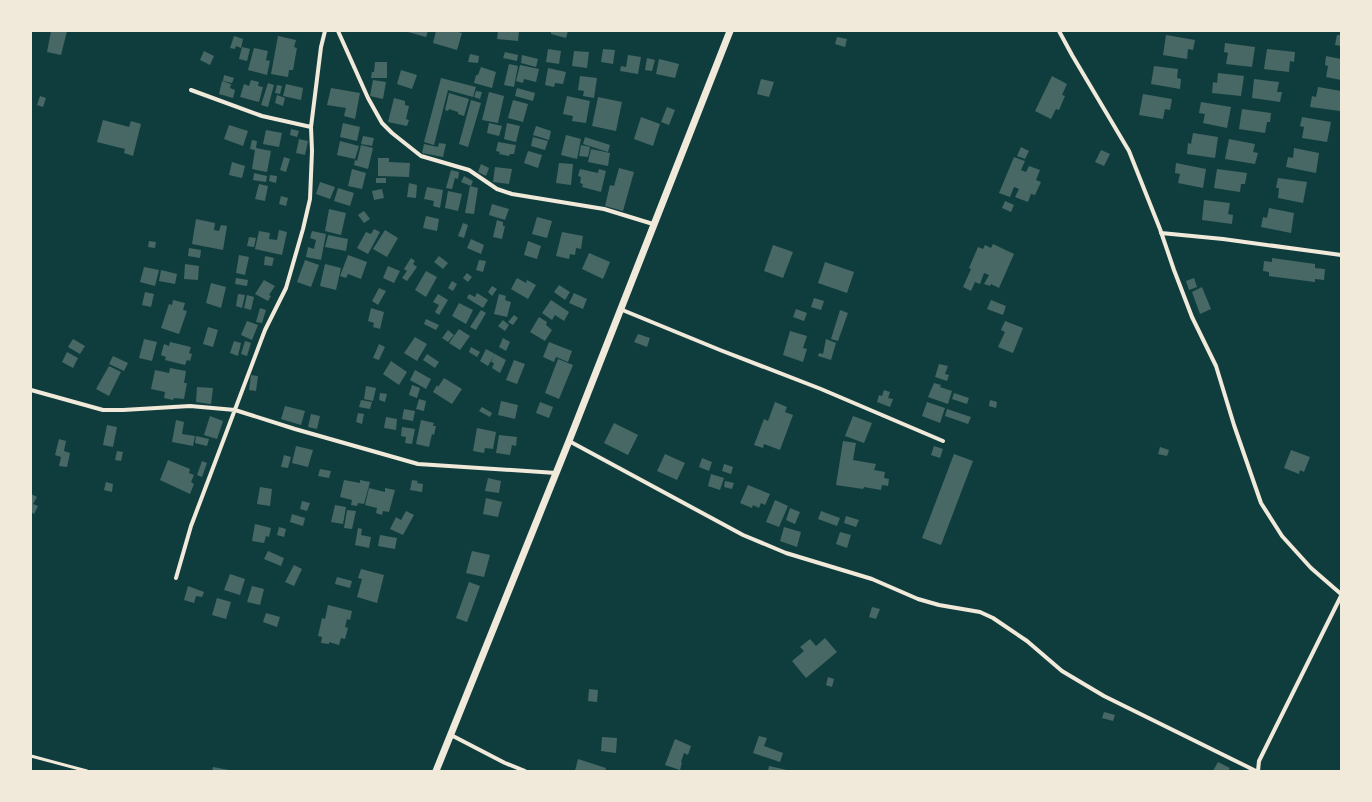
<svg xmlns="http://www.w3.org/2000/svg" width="1372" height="802" font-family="'Archivo Narrow',sans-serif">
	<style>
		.building { fill: #486865 }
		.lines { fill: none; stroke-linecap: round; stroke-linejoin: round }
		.service { stroke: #f1e9da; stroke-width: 3 }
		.minor { stroke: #f1e9da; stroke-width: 4 }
		.tertiary { stroke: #f1e9da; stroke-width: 7 }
	</style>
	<rect width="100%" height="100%" fill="#0f3d3e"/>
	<!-- building -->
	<path class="building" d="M51,31H67L61,55L47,52Z
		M408,31H428L426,37L408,32Z
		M436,31H455L462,33L457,50L433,43Z
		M498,31L519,32L518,41L497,39Z
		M551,31H568L566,38L551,34Z
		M1166,35L1195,40L1193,50L1188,49L1187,59L1163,55Z
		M1337,35H1341V46L1335,45Z
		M234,36L243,39L241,48L236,46L235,49L230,48Z
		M278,36L296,40L294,47L297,48L293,70H289L288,77L271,74Z
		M837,37L847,39L845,47L835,44Z
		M1225,43L1255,47L1252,67L1226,64L1228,53L1224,52Z
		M242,47L250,49L247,61L239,59Z
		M254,48L268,51L266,60L270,61L267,75L248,70Z
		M548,49L561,51L559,64L546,62Z
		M603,49L615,50L613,64L601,62Z
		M1267,49L1295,52L1294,62L1290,61L1289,72L1264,69Z
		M204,51L214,56L210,65L200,60Z
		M574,51L589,52L587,68L572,66Z
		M505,52L518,55L517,61L503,58Z
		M470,54L479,56L478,63L468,62Z
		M522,55L538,59L536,67L521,63Z
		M628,55L641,57L638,74L620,71L621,66L626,67Z
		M1326,56L1341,59V80L1326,77L1328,66L1325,65Z
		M647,58L655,60L652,71L645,70Z
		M659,59L679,64L675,78L656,74Z
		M375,62H387V78H371L372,72H374Z
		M509,64L518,66L514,87L504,85Z
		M520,65L539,69L536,82L524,79L523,83L516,81Z
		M1154,66L1178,69L1177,78L1181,79L1180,89L1151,84Z
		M481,67L496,72L492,88L474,83L476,75H478Z
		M548,68L566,72L563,84L555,83L554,87L545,85Z
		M401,70L417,75L412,89L397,84Z
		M1218,73L1244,76L1241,96L1212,93L1213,82L1217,83Z
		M224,75L234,78L232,83L223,81Z
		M580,76L597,78L594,98L583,96L584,91L578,90Z
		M1052,76L1067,84L1062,95L1065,96L1059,110L1056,109L1051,119L1035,111Z
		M441,78L476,87L473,97L448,90L434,145L424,142Z
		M761,79L774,82L769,97L757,94Z
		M1254,79L1279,82L1277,92H1282L1280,102L1252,98Z
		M251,80L259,82L258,86L263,87L259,102L240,97L244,84L249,86Z
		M373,80L386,82L383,99L370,96Z
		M222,81L231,84L230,88L235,90L233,98L219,94Z
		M268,83L274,85L268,107L261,105Z
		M286,84L303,88L301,100L283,96Z
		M277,85L282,86L280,94L275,93Z
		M1318,87L1341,91L1340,111L1310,107L1312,96L1316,97Z
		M331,88L360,93L355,119L344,116L346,108L327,105Z
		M517,88L535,93L533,101L515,96Z
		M476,91L482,92L480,99L474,97Z
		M489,92L504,96L498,123L482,120Z
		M449,93L469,99L464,116L458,114V112L449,109L448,111L445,110Z
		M1143,94L1172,99L1170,110L1165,109L1163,119L1139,115Z
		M277,95L285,98L283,106L275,103Z
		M40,96L46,98L43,107L37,105Z
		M567,96L590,101L586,123L572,121L573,116L563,114Z
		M598,97L622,102L616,131L592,126Z
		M394,98L405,101V105L409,106L406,119L409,120L407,126L388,122Z
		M471,100L481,103L468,147L459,144Z
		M513,100L528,104L523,122L508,118Z
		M1201,102L1231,107L1227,128L1203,123L1205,114L1199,113Z
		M667,107L675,110L669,125L661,122Z
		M1242,109L1271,113L1270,122H1267L1265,133L1239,129Z
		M641,117L660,124L653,146L634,139Z
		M1302,117L1331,122L1327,142L1302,138L1304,127L1300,126Z
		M103,120L129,127L131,121L141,124L133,156L124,153L125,149L97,142Z
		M343,123L360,127L357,141L340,137Z
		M489,123L502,126L499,136L487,133Z
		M507,123L520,126L516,142L504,139Z
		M229,125L248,131L243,146L224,139Z
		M536,126L551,131L549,140L533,135Z
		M291,129L299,131L297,137L290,135Z
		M266,130L282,133L279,147L263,144Z
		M1193,133L1218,137L1215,158L1187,154L1188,143L1191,144Z
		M566,135L581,139L577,159L561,155Z
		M363,136L374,138L372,146L361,144Z
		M533,137L548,141L545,150L531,146Z
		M585,137L610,145L608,152L583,144Z
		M299,139L308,141L305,155L296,153Z
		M1229,139L1255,144L1253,152L1258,153L1255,164L1225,159Z
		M252,140L257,141L256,148L271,151L267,172L252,169L255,150L250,149Z
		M340,141L359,146L355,159L337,155Z
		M498,142L516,145L514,154H510L509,156L499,154L500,152L496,151Z
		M439,143L446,144L443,157L422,153L424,144L438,147Z
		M361,145L373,148L368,169L354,165L355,160L357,161Z
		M581,145L590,147L588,157L579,156Z
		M1021,147L1029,151L1025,159L1017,156Z
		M1294,148L1319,153L1316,173L1286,167L1288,157L1293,158Z
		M591,149L610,153L608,166L588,162Z
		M1101,150L1110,154L1104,166L1095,162Z
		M528,151L542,155L538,168L524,163Z
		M284,157L290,159L286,172L280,170Z
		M1014,157L1025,161L1021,170L1026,172L1029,166L1040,170L1036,180L1041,182L1035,195L1031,194L1028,202L1015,197L1019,189L1014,187L1010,197L999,193Z
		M378,158H389V162L410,163L409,177L378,176Z
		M232,162L245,166L242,178L229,175Z
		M559,163L573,164L571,185L556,183Z
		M1176,163L1206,169L1203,188L1178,183L1180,174L1175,173Z
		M481,164L489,168L486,176L478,172Z
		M495,167L512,169L509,184L493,182Z
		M619,168L634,172L623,211L605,206L610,185L614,186Z
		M352,169L366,173L362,189L348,186Z
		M580,169L598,173L599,169L606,171L601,192L582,187L583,184L580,183L581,177L578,176Z
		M1217,169L1247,173L1245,184H1241L1240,192L1214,188Z
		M451,170L459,172L458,179L455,178L452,189L446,188Z
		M254,173L267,176L266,182L253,180Z
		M270,175L277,176L276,183L269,181Z
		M464,176L473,181L471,186L461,182Z
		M376,178H386V183H376Z
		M1278,178L1307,182L1303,203L1278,198L1279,188H1276Z
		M320,182L335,187L330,199L316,194Z
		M409,183L417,185L416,198L407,197Z
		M259,184L268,186L265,201L255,199Z
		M470,186L478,188L474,214L465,213Z
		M427,187L443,190L440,208L433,206L434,201L424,199Z
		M338,188L354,193L350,206L334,201Z
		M382,189L384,198L374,200L372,191Z
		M448,191L462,194L458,211L445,208Z
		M281,196L288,198L286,206L279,204Z
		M1204,200L1230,203L1228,214L1233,215L1232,224L1202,220Z
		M1005,201L1014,205L1011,212L1002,208Z
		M492,204L509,209L505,220L489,215Z
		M1269,208L1294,213L1291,233L1261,227L1263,217L1267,218Z
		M329,209L346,213L341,235L325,231Z
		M364,211L370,219L364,223L358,215Z
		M426,216L439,219L437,231L423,228Z
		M537,217L552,221L547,238L532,234Z
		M196,219L215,223L214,230L219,231L221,225L227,226L223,250L192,244Z
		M497,220L503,222V226H505L502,239L493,237Z
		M463,223L468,225L464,238L458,236Z
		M374,229L380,232L368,254L357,248L366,232L371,234Z
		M279,230L287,232L282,255L255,249L259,231L270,233L269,239L277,240Z
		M385,230L398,238L387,257L373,249Z
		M312,231L326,234L321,260L306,257L308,247L314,249L316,240L310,238Z
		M562,232L583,236L581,249L576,248L575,255L570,254L569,259L556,256Z
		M328,235L348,239L346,251L325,247Z
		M249,237L256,238L254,247L247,246Z
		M471,239L484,245L481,254L467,248Z
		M149,241L156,242L155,248L148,247Z
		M528,241L541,246L537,259L524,255Z
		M993,244L1014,254L999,288L991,284L990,286L984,284L989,275L984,273L980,284L975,282L971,291L963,287L971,269L969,268L978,247L983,249L985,245L991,248Z
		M773,245L793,252L783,278L764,271Z
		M189,248L201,250L200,258L188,256Z
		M589,253L610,262L603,279L582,269Z
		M239,255L249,257L245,275L236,273Z
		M348,255L367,262L361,279L348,274L346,278L340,276Z
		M265,256L274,258L272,266L264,265Z
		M439,256L448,263L443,269L434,262Z
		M411,258L415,261L413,264L417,267L407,281L402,278L407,271L404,269Z
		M1272,258L1315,264V268L1325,269L1324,280L1315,279V282L1269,276V272L1263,271L1264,261L1272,262Z
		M305,260L319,265L311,287L297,282Z
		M479,260L486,261L483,272L476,270Z
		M825,262L854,272L847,293L818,283Z
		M185,264L199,266L198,280L184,279Z
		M325,264L341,268L336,290L320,286Z
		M388,266L400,271L394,283L383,278Z
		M144,267L159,270L155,286L140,282Z
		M161,270L177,274L175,284L159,281Z
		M426,271L437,277L426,297L415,290Z
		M467,273L472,277L468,282L463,278Z
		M236,278L248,280L247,286L235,284Z
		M517,278L526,283L527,280L536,285L528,299L511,289Z
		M1194,278L1197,287L1189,290L1186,281Z
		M264,280L275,286L269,295L271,296L268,301L255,294Z
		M452,281L457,284L453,291L448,288Z
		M211,283L226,287L221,308L206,303Z
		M559,285L570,292L565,300L554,292Z
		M492,286L497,289L492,296L488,292Z
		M1202,287L1211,309L1200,314L1192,292Z
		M379,288L386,291L378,305L372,301Z
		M145,292L154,294L151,307L142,305Z
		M477,293L488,300L483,308L467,298L469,294L475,297Z
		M574,293L587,299L583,309L569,303Z
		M238,294L245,295L242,308L236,306Z
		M438,294L448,300L439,315L435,312L439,305L433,302Z
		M499,294L506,296L505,300L511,302L507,317L494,314Z
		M247,295L254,297L251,310L244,308Z
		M814,298L824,301L821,310L811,307Z
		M173,300L185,303L183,310L187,311L179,334L161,328L169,304L172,305Z
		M551,300L569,312L564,321L555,315L552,320L542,313Z
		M991,300L1006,306L1003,315L987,309Z
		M459,303L473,310L466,324L452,316Z
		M260,308L266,310L262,323L256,322Z
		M371,308L384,312L380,329L373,327L374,323L368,321Z
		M796,309L807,313L804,321L793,317Z
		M481,310L486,313L476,330L470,327Z
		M840,310L848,313L838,341L831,339Z
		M514,315L518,318L513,325L508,322Z
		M539,317L547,322L546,325L552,330L545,341L530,332Z
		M426,319L439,325L436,330L424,324Z
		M503,320L509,325L505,331L498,326Z
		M247,321L258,325L252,340L241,335Z
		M1005,321L1023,328L1013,353L998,347L1005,332L1001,330Z
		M208,327L218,330L213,347L203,344Z
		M459,329L470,336L460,350L449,343Z
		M448,330L454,335L448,342L442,338Z
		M790,331L807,336L803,348L807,349L803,362L783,355Z
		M638,334L650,338L647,347L634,342Z
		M415,337L427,344L417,361L404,353Z
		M503,338L510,342L506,351L499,347Z
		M73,339L85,346L80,354L68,347Z
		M144,339L157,342L152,361L139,358Z
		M826,339L836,343L831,360L818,356L819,353L823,354Z
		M234,341L241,343L238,356L230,353Z
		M245,341L251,343L247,356L241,354Z
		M170,342L191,347L189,353L192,354L190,361L187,360L185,365L165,360L166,357L161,355L164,344L169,346Z
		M549,342L572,351L568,362L556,357L554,362L543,357Z
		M379,344L385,347L379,360L373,358Z
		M471,347L480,352L477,357L469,352Z
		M486,349L495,354L488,366L480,361Z
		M67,352L78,358L73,368L62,362Z
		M427,354L439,362L435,368L423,360Z
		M495,354L506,360L500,373L492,368L494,363L491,362Z
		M113,356L128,363L124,371L109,364Z
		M558,359L573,365L559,399L545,393Z
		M514,360L525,364L517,384L506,380Z
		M391,361L407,372L399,385L383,374Z
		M939,364L948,366L945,374L949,375L947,381L935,377Z
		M109,366L121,372L109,396L96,389Z
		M170,368L186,371L184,383H187L184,399L174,398L173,400L164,398L165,392L151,389L155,370L169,373Z
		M415,370L431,379L426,389L410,380Z
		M251,375L258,376L256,391L249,390Z
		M444,378L462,389L452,404L433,392L437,385L438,387Z
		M934,383L941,385L940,387L952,391L948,404L928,397Z
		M412,385L420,388L417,398L409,395Z
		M366,386L376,388L373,401L364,399Z
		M197,387L213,388L211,404L196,402Z
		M884,390L890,392L888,398L893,399L890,407L877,402L879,395L882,396Z
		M380,393L387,394L385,402L379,400Z
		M954,393L969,398L967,404L952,399Z
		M419,399L426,401L424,411L416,409Z
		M361,400L372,402L370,409L359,407Z
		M990,400L997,402L996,408L989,406Z
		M501,401L518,405L515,419L498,415Z
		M540,402L553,407L549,418L536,413Z
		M775,402L787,407L785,412L793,415L780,450L764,444L763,448L754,445L764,419L768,421Z
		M927,402L945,408L940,423L922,416Z
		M285,406L305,411L301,425L281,419Z
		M482,407L492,413L490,417L479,411Z
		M404,409L415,411L413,421L402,419Z
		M947,409L971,417L968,424L945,416Z
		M358,413L364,414L362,424L356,422Z
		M311,414L320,416L317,429L308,427Z
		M210,416L223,421L217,439L204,435Z
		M853,416L872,423L864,443L845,436Z
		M386,417L397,419L396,430L384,428Z
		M176,420L184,422L182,434L195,436L193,446L172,442Z
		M421,420L434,423L433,426H436L434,435L432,434L429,447L416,444Z
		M614,423L638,435L628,455L604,443Z
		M107,425L117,427L113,447L103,445Z
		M402,427L415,429L412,444L405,443L406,437L401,436Z
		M477,428L496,432L493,449L485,448L484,453L473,451Z
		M499,435L517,437L516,446L512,445L510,455L496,453Z
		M196,436L209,439L207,446L195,443Z
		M59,439L66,441L64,451L70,453L67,467L59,466L61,457L55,455Z
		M843,441L856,443L853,460L876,464L874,470L885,472L884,478L889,479L888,486L882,485L881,490L864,487L863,489L836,485Z
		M296,446L313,450L308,467L292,463Z
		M934,446L943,449L940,458L931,455Z
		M1160,447L1169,450L1167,456L1158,454Z
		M1291,450L1310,457L1304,472L1300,470L1299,474L1284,468Z
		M117,451L123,452L121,461L115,460Z
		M665,454L685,463L677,480L657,471Z
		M954,454L973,461L941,545L922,538Z
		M284,455L291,457L288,468L281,467Z
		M702,458L712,462L709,471L699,467Z
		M168,460L190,469L189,473L194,475L191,482L194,484L190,494L160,480Z
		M202,461L207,463L202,477L197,475Z
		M724,464L733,467L731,474L722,471Z
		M320,469L331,471L329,478L318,476Z
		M711,474L724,478L720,490L708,486Z
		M488,478L501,481L499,493L485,491Z
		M344,480L360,483V480L370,482L364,504L358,503L357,506L351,505L352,500L340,497Z
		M412,480L418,481L417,483L423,484L422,492L410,490Z
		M725,481L734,483L732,489L724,487Z
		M106,482L113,484L112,492L104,490Z
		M748,485L770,494L765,505L761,503L759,508L753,505L752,508L740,503Z
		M260,487L272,489L270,506L257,504Z
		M369,488L385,492V488L395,490L389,512L383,511L382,515L376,513L377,508L365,505Z
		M31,494L37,497L33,504L38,506L34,514L31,512Z
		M486,498L502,502L498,517L483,514Z
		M775,500L788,506L779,527L766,522Z
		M302,501L310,503L307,511L300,509Z
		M335,505L346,507L343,524L331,522Z
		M790,508L800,512L795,524L786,520Z
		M347,510L356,511L352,529L344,528Z
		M406,511L414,515L403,535L390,529L396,517L401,520Z
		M821,511L840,518L837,526L818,519Z
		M292,514L305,518L303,526L290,522Z
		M846,516L859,520L856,527L844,523Z
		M255,524L271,528L269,537L266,536L264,543L252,541Z
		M279,527L286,529L284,537L277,535Z
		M784,527L801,532L797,547L780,541Z
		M358,528L362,529L361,535L371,537L369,548L355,545Z
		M840,532L851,535L847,548L836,544Z
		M380,535L397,538L395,549L378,546Z
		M268,551L284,558L281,566L264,559Z
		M472,551L490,555L484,577L466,573Z
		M294,565L302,569L294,586L285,582Z
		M361,569L384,575L377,603L357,597L362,579L358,578Z
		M230,574L245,579L240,595L224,590Z
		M337,577L352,581L350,588L335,584Z
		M469,582L480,586L467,622L456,618Z
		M188,586L204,592L202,597L196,596L194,603L184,600Z
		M252,586L264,589L260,605L247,602Z
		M217,598L231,602L226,619L212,615Z
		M328,605L352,611L350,620L347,619L345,627L348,628L345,639L341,638L339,645L329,642V644L321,643L322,637L318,636L322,618L325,619Z
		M872,607L880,609L876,619L869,617Z
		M266,613L280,617L277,627L263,622Z
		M825,638L837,652L806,678L792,661L804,651L800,647L810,639L816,646Z
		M828,677L834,679L832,687L826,685Z
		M589,689L598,690L597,702L588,701Z
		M1104,712L1115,715L1113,721L1102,718Z
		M759,736L767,738L764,746L783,753L780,762L753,753Z
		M602,737L617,738L616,753L601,751Z
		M675,739L691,746L688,755L684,753L681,762L682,763L680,770L665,765Z
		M578,759L606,768L605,771H575Z
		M1218,762L1230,768L1228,771H1213Z
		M769,766L787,770V771H768Z
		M213,767L229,770V771H212Z"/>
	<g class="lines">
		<!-- service -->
		<path class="service" d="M31,756L87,771"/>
		<!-- minor -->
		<path class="minor" d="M338,31L368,98L382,123L392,133L421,156L469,170L497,189L512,194L604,209L653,224
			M1059,31L1072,55L1129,151L1160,229L1174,270L1192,317L1216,366L1234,425L1261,503L1282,536L1311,568L1341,594
			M191,90L262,116L311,127
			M1161,233L1223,239L1341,255
			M620,309L720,350L821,389L943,441
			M31,390L103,410H123L190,406L235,410L295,429L418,464L556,473
			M569,441L743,535L786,553L872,579L918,599L939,605L980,612L993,618L1027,641L1062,671L1104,696L1256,771
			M176,578L191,526L265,330L286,288L303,229L310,199L312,151L311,127L321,47L325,31
			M451,735L505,763L525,771
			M1258,771L1259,761L1341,596"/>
		<!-- tertiary -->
		<path class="tertiary" d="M436,771L569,441L730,31"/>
	</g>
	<!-- border -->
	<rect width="1372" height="802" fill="none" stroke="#f1e9da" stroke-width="64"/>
</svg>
